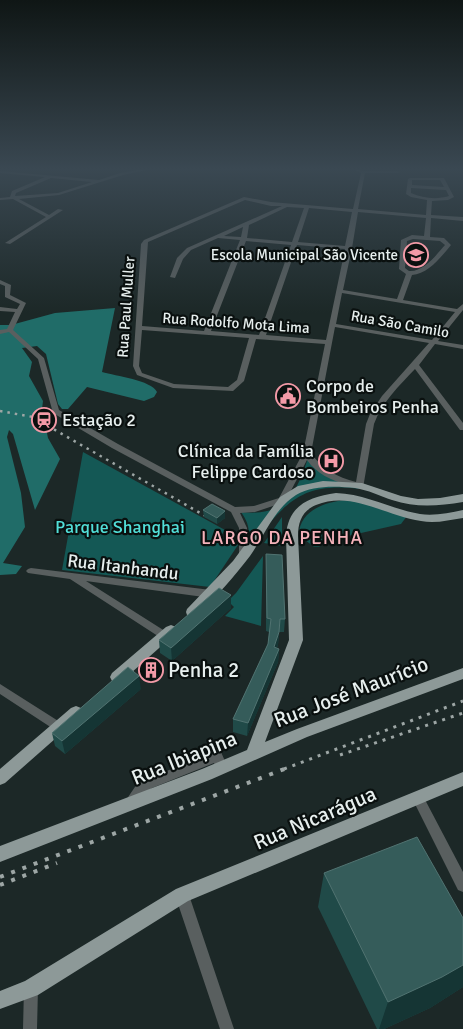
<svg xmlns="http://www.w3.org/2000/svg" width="463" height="1029" font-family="Signika,sans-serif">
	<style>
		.green { fill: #145855 }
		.forest { fill: #206c68 }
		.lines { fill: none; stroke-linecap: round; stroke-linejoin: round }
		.minor { fill: #595f5f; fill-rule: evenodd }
		.major { fill: #8d9998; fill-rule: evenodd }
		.rail-far2 { stroke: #9da6a5; stroke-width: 2.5; stroke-dasharray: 2.5 5; stroke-linecap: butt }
		.rail-far1 { stroke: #9da6a5; stroke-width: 3; stroke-dasharray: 3 6; stroke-linecap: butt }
		.rail { stroke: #9da6a5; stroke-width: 4; stroke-dasharray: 4 8; stroke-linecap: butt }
		.wall { fill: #204a48 }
		.shaded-wall { fill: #153534 }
		.building { fill: #355c5a; stroke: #517371 }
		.labels { text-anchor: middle; stroke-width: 4.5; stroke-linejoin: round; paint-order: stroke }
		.far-poi-label { font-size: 15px; fill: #e7efee; stroke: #0a100f; text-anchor: end }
		.far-street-label { font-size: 15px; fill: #e7efee; stroke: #0a100f }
		.poi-label { font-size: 18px; fill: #e7efee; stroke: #0a100f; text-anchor: start }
		.park-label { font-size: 18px; fill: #51dfd8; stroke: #0a100f }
		.street-label { font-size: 18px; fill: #e7efee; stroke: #0a100f }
		.neighbourhood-label { font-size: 19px; letter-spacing: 1px; fill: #f5b2ba; stroke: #0a100f }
		.near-poi-label { font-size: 21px; fill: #e7efee; stroke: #0a100f; text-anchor: start }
		.near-street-label { font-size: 21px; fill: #e7efee; stroke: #0a100f }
	</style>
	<rect width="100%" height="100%" fill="#1c2827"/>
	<!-- green -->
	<path class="green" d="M83,452L225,530L220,537L236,541L238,545L210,587L62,570Z
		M308,458L332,477L360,489C296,481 284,507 246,551C250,535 251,526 241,512C284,517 296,495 308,458Z
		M348,500L367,503L407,516L401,524L330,540L319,547H314L299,535C299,510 327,501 348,500Z
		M282,517V546L264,543Z
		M263,556L261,626L225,616L234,607L228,601L236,593Z"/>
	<!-- forest -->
	<path class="forest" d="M115,308L102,372C116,376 151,380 157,392L154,397L144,401L87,387L68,409H62L58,404L46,354L37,346L22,348L32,362L29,376L43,401L42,409L48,438L60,459L35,510L13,434L9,430L7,437L21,493L25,527L3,563L22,566L16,574L0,575V325H11L55,313Z"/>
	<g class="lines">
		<!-- minor -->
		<path class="minor" d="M143,169H151L123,175L59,195L19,199L49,215L58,209L63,210L10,244L5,243L46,217L13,199L0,200V198L10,197L12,191L45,177L0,173V171L99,180L120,173ZM51,178L92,182L58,193L15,196L16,193Z
			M353,169L364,171H398L400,172L398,173H365L358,209L426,215L427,200L411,197L406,194L408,179L410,178H444L454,197L448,200L432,201L431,215L463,217V221L431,218L430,237L444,238L451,245C441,257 428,274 412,275L403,300L457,309L463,304V310L438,341L463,345V349L435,344L419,365L463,423V430H460L415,369C399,386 382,402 374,424L363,488C358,489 353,487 347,485C331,480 317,474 307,460L285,502L255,512L240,513L247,528L249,556L244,559L239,556V528L231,512L112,448L53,413L38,359L9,332L0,334V330L7,329L15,312L0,311V307L17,309L20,304L5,297V286L0,284V280L11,285L10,295L26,303L13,330L44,358L59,410L118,444L235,507L254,506L279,498L303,453L325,344L256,339L244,381L233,391L173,388L137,375L133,366L141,244L144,240L244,197L271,202L353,209L361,173ZM412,180H440L444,187L412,185ZM411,188L446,190L449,196C436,200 423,198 411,193ZM245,200L271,206H282L187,248L177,258L170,277L175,278L183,259L191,250L218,238L240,240L204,331L142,326L148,242ZM287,207L304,208L292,242L247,238L249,225ZM309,208L352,212L345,246L298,242ZM358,212L426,218L424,236L412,235L401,240L399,269L406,274L397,299L343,290L352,248ZM243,227L241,237L224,236ZM413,239L440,241L445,245C436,255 424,272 409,271L405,268L407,241ZM246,241L291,245L259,335L211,331ZM297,245L345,249L326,340L266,335ZM342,293L455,312L432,340L336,324ZM335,327L429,343L382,396L370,414L366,424L356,482C337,477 323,470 311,453ZM142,330L249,338L237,380L228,387L174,384L142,373L139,366Z
			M31,568L211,590L214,592L216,594L214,596L211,598L86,581L168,633L169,636L168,639L164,640L70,579L28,573L26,571L28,569Z
			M0,684L63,724L65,727L63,730L59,732L55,730L0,694Z
			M217,751L221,752L228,768L226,772L222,773L218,772L214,763L152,788C142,794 139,805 130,809L126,807L124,803L137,784L144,780Z
			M418,792L422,794L463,872V892L458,890L412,798L414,794Z
			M182,888L187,890L189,895L234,1029H220L175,895L177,890Z
			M31,981L36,983L38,988L37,1029H23L24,988L26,983Z"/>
		<!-- major -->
		<path class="major" d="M323,481L362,483L401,496L418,499L440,498L463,494V502C438,506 416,508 392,500C380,496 368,490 355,488C336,486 313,485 296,495C275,508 264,536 250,556C234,577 216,597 197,615H187L186,612L187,609L233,561L280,497L298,486Z
			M336,493C366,494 391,509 420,514C434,516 449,513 463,510V518C449,520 435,524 421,521C385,516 352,490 316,505C302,511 298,522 298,536L303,640L265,742L297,729L463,668V679L307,737L212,779L0,862V846L202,769L247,750L289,640L286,536C288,505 309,497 336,493Z
			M171,625L176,627L178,630L176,633L122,681L117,683L112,681L110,677L112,673L166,627Z
			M76,706L81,708L83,712L81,716L5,783L0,785V769L71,708Z
			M463,772V786L188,901L38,995L0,1009V991L25,981L176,889Z"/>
		<!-- rail-far2 -->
		<path class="rail-far2" d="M0,411L44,419
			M41,422L209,518"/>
		<!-- rail-far1 -->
		<path class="rail-far1" d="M340,755L463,713
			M284,769L463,701"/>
		<!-- rail -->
		<path class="rail" d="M0,877L287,768
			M0,885L57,863"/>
	</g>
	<!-- wall -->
	<path class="wall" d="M34,416L52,417L43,426L35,423Z
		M203,510L225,518L217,524L204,517Z
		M266,554L285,619L284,632H279L278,645L277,648L279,649L278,662L247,736L233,732V719L268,644L269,632L266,631Z
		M231,595V608L172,661L160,653L159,640Z
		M141,689L65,754L55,746L52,733Z
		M324,873L463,918V987L430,1008L384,1029H377L318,907Z"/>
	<!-- shaded-wall -->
	<path class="shaded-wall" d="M51,411L52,417L43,426L42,420Z
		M225,511V518L217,524V518Z
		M231,595V608L172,661L171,648Z
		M280,619L278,645L273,660L274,647Z
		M279,649L278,662L247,736L248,723Z
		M139,676L141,689L65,754L62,741Z
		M463,965V987L430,1008L384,1029H379L388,1002Z"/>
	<!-- building -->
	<path class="building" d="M42,409L51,411L42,420L34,416Z
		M212,504L225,511L217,518L203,510Z
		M266,554L282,555L285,619H280L279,632L274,647L279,649L248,723L233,719L268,644L271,619L267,618Z
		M219,588L231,595L171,648L159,640Z
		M128,667L139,676L62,741L52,733Z
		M417,837L463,918V965L442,977L388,1002L324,873Z"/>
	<!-- sky -->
	<linearGradient id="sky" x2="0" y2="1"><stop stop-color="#0f1615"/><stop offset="0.54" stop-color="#3a4852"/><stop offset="1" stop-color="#3a4852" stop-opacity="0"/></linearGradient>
	<rect width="463" height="313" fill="url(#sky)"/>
	<!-- icons -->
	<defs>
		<symbol id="school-ring" viewBox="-11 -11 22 22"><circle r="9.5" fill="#0a100f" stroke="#f39aa7" stroke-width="1.5"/><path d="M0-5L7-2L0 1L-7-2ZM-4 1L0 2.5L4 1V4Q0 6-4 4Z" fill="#f39aa7"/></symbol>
		<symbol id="civic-ring" viewBox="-11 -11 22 22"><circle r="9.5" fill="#0a100f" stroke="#f39aa7" stroke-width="1.5"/><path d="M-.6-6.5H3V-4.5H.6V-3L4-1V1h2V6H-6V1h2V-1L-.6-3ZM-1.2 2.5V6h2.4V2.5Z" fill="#f39aa7"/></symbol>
		<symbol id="station-ring" viewBox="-11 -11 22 22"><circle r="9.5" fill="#0a100f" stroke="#f39aa7" stroke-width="1.5"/><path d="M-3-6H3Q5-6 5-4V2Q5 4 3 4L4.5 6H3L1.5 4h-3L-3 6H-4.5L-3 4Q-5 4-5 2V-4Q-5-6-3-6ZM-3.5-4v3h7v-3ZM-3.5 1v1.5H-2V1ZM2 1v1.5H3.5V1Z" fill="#f39aa7"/></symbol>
		<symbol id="hospital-ring" viewBox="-11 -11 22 22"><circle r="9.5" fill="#0a100f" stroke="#f39aa7" stroke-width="1.5"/><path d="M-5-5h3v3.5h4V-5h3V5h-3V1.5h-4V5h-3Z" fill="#f39aa7"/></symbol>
		<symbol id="building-ring" viewBox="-11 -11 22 22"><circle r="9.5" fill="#0a100f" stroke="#f39aa7" stroke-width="1.5"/><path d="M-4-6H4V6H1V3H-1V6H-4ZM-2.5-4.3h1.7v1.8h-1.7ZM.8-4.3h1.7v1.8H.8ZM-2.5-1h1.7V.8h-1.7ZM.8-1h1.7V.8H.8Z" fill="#f39aa7"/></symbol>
	</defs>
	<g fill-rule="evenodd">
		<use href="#school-ring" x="402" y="241" width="28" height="28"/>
		<use href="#civic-ring" x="274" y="382" width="28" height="28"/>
		<use href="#station-ring" x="30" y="406" width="28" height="28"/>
		<use href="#hospital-ring" x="317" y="447" width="28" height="28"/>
		<use href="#building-ring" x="137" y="656" width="28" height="28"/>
	</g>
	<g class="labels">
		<!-- far-poi labels -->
		<g class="far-poi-label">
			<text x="398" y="260">Escola Municipal São Vicente</text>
		</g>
		<!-- far-street labels -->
		<g class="far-street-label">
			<text transform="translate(126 307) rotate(-86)" y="5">Rua Paul Muller</text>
			<text transform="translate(236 323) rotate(4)" y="5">Rua Rodolfo Mota Lima</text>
			<text transform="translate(400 324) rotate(10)" y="5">Rua São Camilo</text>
		</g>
		<!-- poi labels -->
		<g class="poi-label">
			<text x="306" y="392">Corpo de<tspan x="306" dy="21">Bombeiros Penha</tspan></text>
			<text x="62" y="426">Estação 2</text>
			<text x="314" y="457" text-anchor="end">Clínica da Família<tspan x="314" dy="21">Felippe Cardoso</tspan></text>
		</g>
		<!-- park labels -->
		<g class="park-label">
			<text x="120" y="533">Parque Shanghai</text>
		</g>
		<!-- street labels -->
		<g class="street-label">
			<text transform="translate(123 567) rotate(7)" y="6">Rua Itanhandu</text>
		</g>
		<!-- neighbourhood labels -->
		<g class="neighbourhood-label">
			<text x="282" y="544">LARGO DA PENHA</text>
		</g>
		<!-- near-poi labels -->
		<g class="near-poi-label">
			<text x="168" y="677">Penha 2</text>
		</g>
		<!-- near-street labels -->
		<g class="near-street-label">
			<text transform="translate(351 692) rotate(-21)" y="7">Rua José Maurício</text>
			<text transform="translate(184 758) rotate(-22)" y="7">Rua Ibiapina</text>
			<text transform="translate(315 818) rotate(-23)" y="7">Rua Nicarágua</text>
		</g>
	</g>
</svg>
